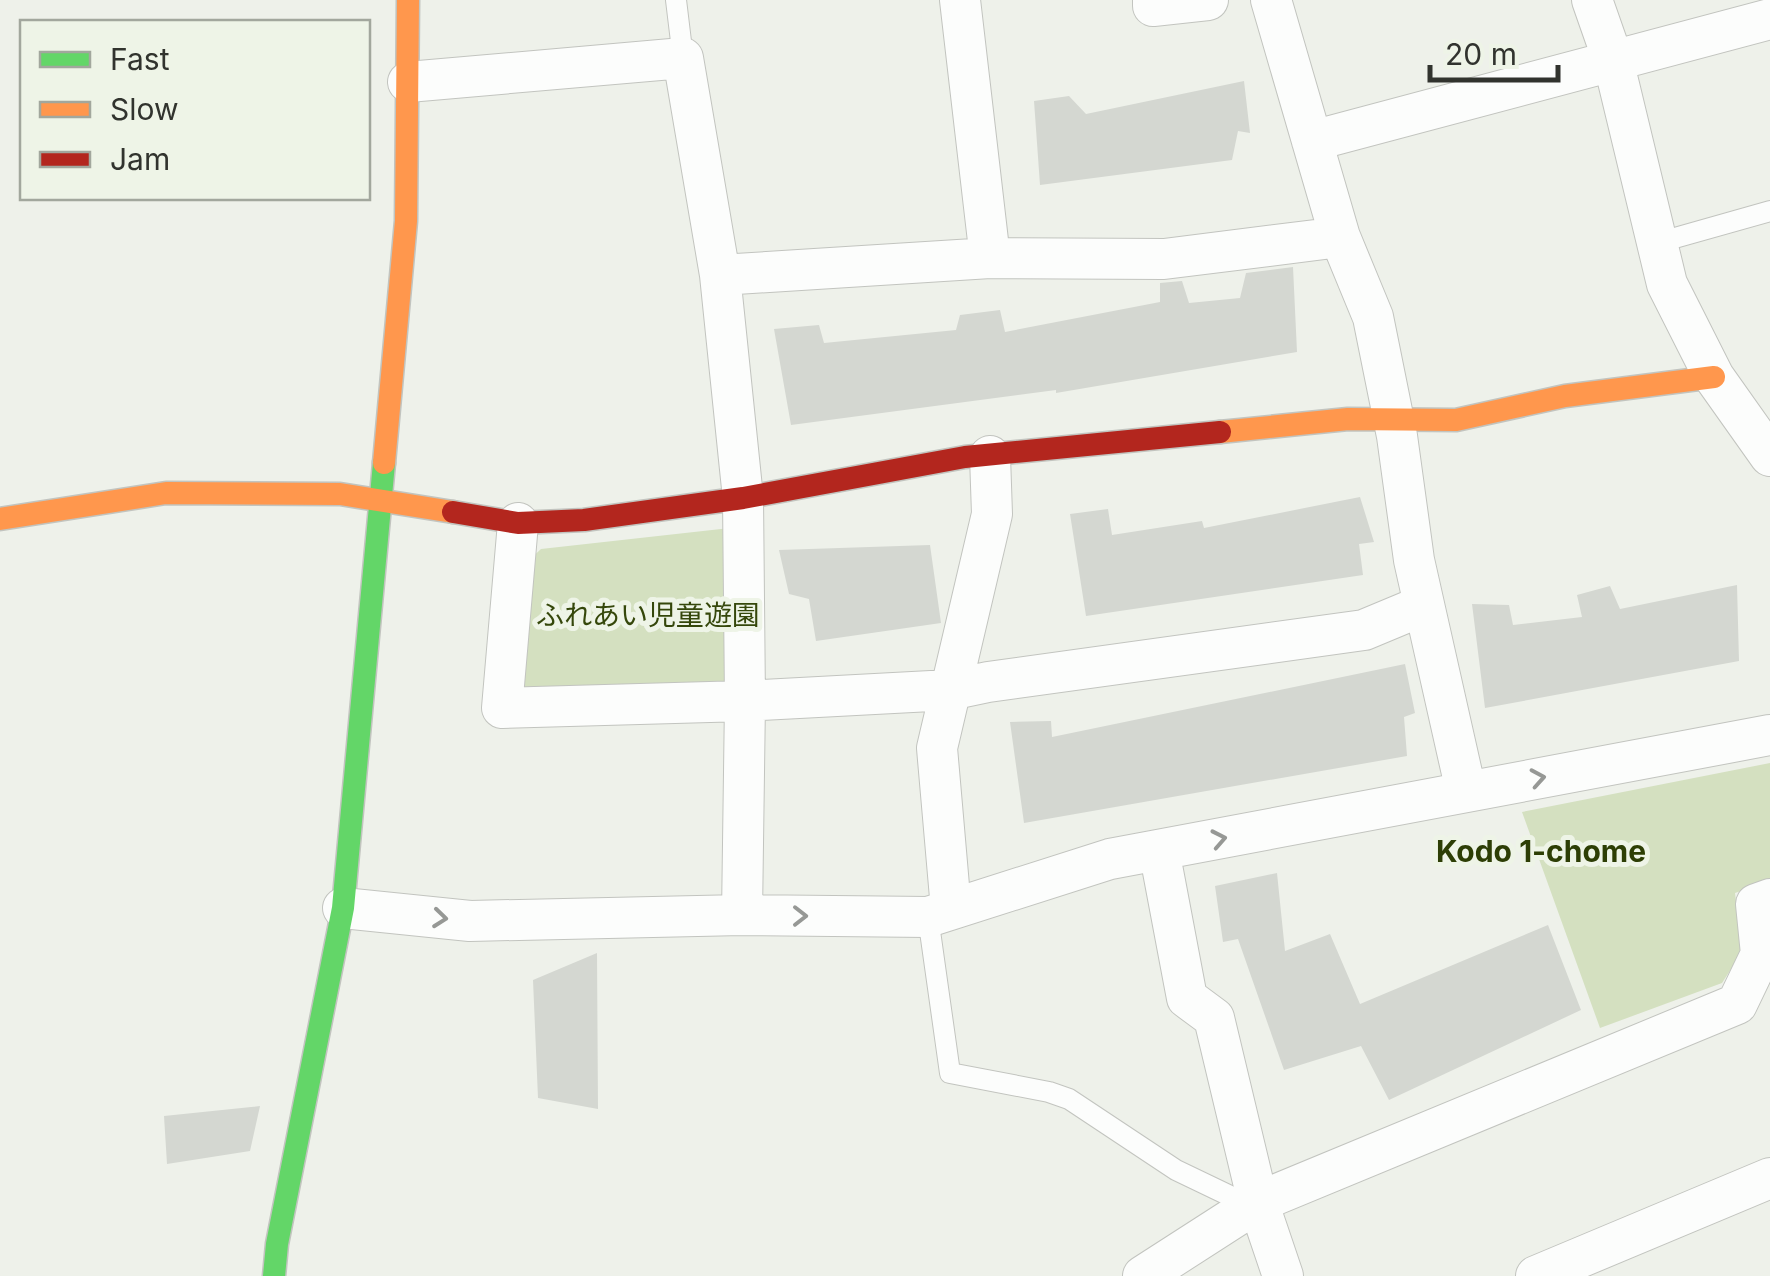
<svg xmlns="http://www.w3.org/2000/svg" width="1770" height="1276" font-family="Inter,'Noto Sans JP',sans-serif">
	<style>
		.green { fill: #d4e0c0 }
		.building { fill: #d4d7d1 }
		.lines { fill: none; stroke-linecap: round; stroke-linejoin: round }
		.lane-casing { stroke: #c2c4bf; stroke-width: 22 }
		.street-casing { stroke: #c2c4bf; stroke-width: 42 }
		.fast-casing { stroke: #c2c4bf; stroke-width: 25 }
		.slow-casing { stroke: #c2c4bf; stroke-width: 25 }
		.jam-casing { stroke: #c2c4bf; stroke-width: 25 }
		.lane { stroke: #fcfdfc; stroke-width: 20 }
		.street { stroke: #fcfdfc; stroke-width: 40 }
		.fast { stroke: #63d668; stroke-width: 22 }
		.slow { stroke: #ff974d; stroke-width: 22 }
		.jam { stroke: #b3261e; stroke-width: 22 }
		.oneway { stroke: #969895 }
		.labels { text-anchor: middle; stroke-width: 10; stroke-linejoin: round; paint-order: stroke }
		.park-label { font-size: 28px; fill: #35470b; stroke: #eef4e7 }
		.neighbourhood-label { font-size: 30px; font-weight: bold; fill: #2d3e05; stroke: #eef4e7 }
	</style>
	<rect width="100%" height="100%" fill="#eef1ea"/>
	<!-- green -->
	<path class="green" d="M730,528L731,676L719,692L528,697L519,677L527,562L541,549Z
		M1770,763V881L1735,893L1742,952L1722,983L1600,1028L1522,812Z"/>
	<!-- building -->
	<path class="building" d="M1244,81L1250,133L1238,131L1232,160L1040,185L1034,101L1069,96L1086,114Z
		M1293,267L1297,352L1056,393V390L791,425L774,329L819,325L824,343L956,330L960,315L1000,310L1005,332L1160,302V283L1182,281L1189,303L1240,298L1246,273Z
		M1360,497L1374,542L1359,544L1363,575L1086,616L1070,514L1108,509L1112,535L1202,521L1204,528Z
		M930,545L941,623L816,641L809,599L789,594L779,550Z
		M1737,585L1739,661L1485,708L1472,604L1509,605L1513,625L1582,617L1577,595L1610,586L1620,609Z
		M1405,664L1415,713L1404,717L1407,756L1024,823L1010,722L1051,721L1052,737Z
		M1277,873L1285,951L1330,934L1360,1004L1548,925L1581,1010L1389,1100L1361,1046L1284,1070L1238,939L1223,942L1215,886Z
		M597,953L598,1109L538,1098L533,980Z
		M260,1106L250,1151L167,1164L164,1116Z"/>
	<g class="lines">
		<defs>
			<path id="lane" d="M676,0L683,58
				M1657,243L1770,211
				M928,917L950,1073L1049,1092L1069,1099L1176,1170L1251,1206"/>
			<path id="street" d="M960,0L990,258
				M1153,0V6L1208,0
				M1271,0L1340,237L1373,317L1397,436L1414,560L1466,791
				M1592,0L1613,60L1667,284L1714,377L1770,456
				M408,82L683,58L720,275L743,498L745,701L742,915
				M1312,141L1770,19
				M720,275L990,258L1164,259L1340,237
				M518,523L502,708L745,701L950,690L988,682L1364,630L1424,605
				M1159,850L1187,998L1214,1018L1258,1202L1283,1276
				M343,908L470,921L742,915L928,917L1110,859L1770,735
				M951,909L937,748L992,514L990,456
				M1143,1276L1258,1202L1737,1004L1761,954L1756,904L1770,899
				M1536,1276L1770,1178"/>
			<path id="fast" d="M274,1276L277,1244L343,908L384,463"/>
			<path id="slow" d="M1220,432L1348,419L1456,420L1565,396L1714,377
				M384,463L406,221L408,0
				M0,519L166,493L340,494L453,512"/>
			<path id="jam" d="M453,512L518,523L584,520L743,498L965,457L1220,432"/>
		</defs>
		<!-- lane casing -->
		<use href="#lane" class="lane-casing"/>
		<!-- street casing -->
		<use href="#street" class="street-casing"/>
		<!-- fast casing -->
		<use href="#fast" class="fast-casing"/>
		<!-- slow casing -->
		<use href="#slow" class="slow-casing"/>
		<!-- jam casing -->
		<use href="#jam" class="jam-casing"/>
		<!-- lane -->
		<use href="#lane" class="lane"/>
		<!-- street -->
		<use href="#street" class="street"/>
		<!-- fast -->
		<use href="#fast" class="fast"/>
		<!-- slow -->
		<use href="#slow" class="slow"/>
		<!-- jam -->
		<use href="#jam" class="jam"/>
	</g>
	<!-- one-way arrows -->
	<defs><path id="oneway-chevron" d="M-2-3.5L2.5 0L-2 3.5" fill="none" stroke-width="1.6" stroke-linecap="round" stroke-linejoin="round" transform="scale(2.5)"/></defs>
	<g class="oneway">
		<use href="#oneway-chevron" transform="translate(1538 778) rotate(-10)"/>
		<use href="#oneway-chevron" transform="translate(1219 839) rotate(-11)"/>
		<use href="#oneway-chevron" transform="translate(800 916)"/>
		<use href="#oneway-chevron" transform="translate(440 918) rotate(6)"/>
	</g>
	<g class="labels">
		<!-- park labels -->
		<g class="park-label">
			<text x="648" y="625">ふれあい児童遊園</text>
		</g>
		<!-- neighbourhood labels -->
		<g class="neighbourhood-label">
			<text x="1541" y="862">Kodo 1-chome</text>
		</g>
	</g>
	<!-- legend -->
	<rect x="20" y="20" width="350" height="180" fill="#eef4e7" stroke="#a2a79d" stroke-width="2.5"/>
	<rect x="40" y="52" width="50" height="15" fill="#63d668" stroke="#a2a79d" stroke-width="2.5"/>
	<text x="110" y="70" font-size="30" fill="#31332e">Fast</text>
	<rect x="40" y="102" width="50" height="15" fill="#ff974d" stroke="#a2a79d" stroke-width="2.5"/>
	<text x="110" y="120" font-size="30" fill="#31332e">Slow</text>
	<rect x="40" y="152" width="50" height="15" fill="#b3261e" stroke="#a2a79d" stroke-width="2.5"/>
	<text x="110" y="170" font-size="30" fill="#31332e">Jam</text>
	<!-- scale -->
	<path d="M1430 65v15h128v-15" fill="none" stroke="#31332e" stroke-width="5"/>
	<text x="1445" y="65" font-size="30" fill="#31332e" stroke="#eef4e7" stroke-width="8" paint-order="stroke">20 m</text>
</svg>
